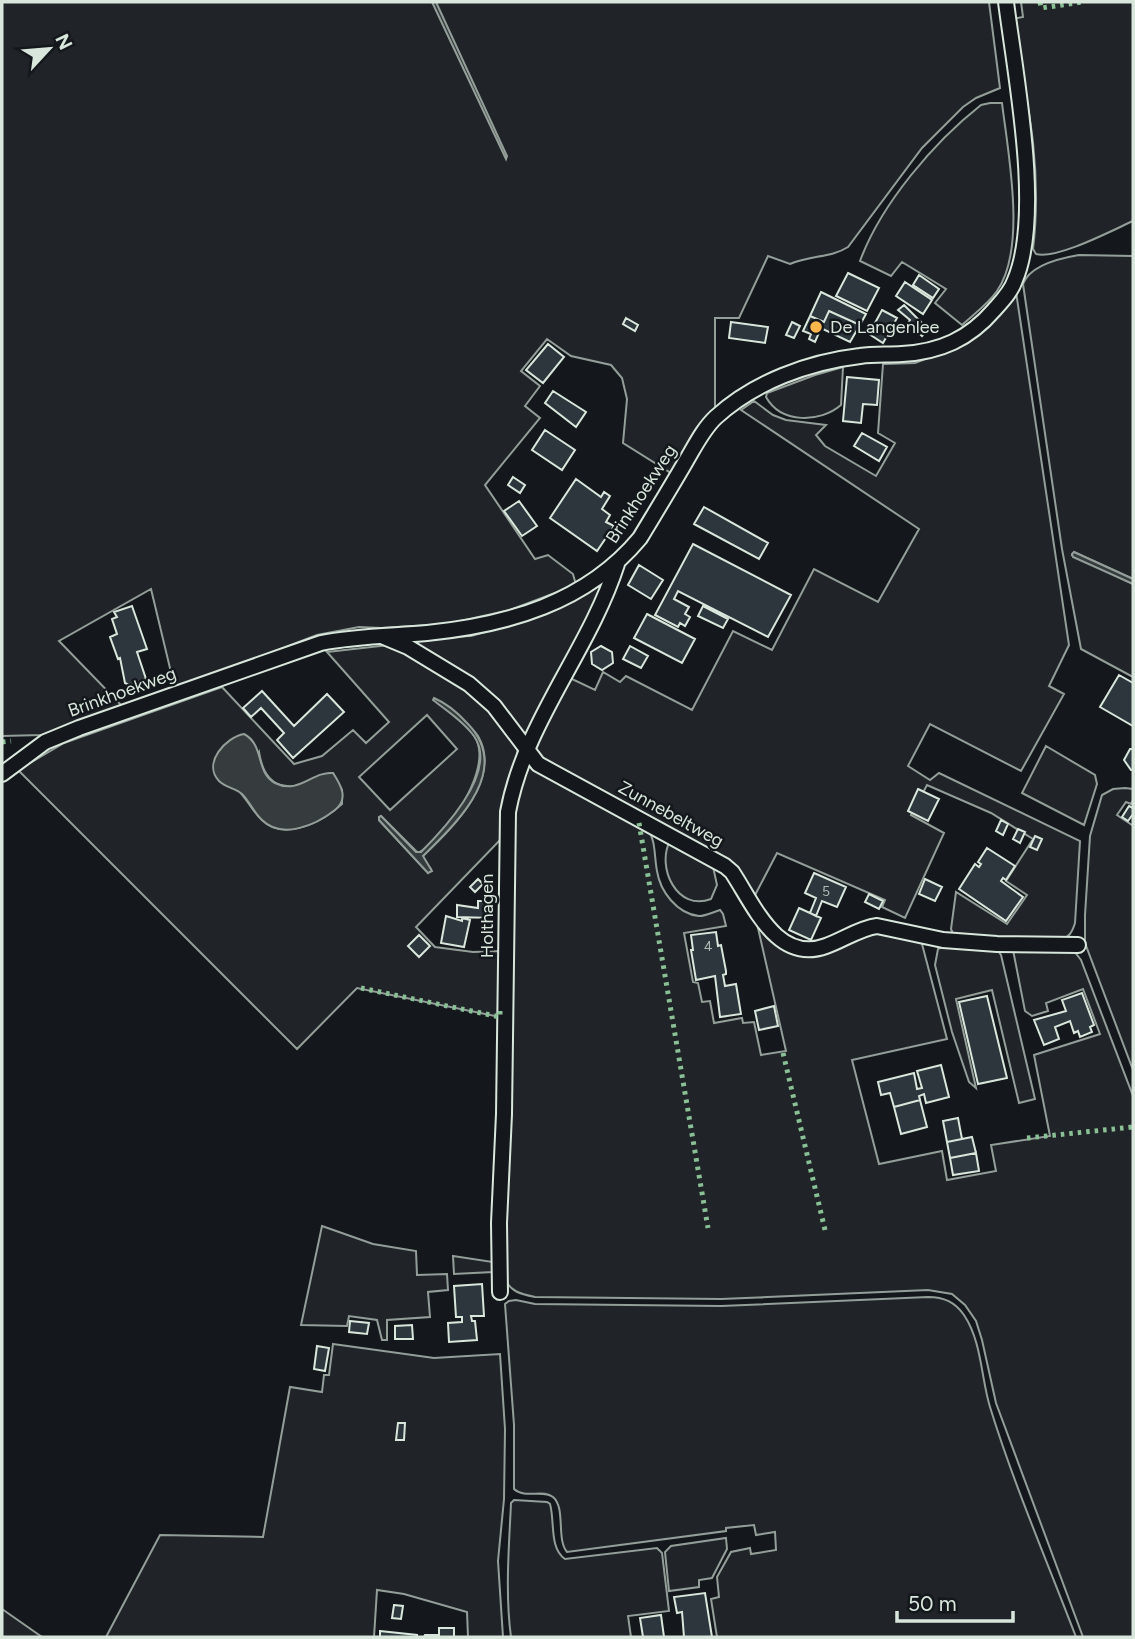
<svg xmlns="http://www.w3.org/2000/svg" width="1135" height="1639" font-family="Figtree,sans-serif">
	<style>
		.green { fill: #202428; stroke: #939e99; stroke-width: 2; fill-rule: evenodd }
		.water { fill: #363b3e; stroke: #939e99; stroke-width: 2 }
		.building { fill: #2c363c; stroke: #d8e6dc; stroke-width: 2 }
		.lines { fill: none; stroke-linecap: round; stroke-linejoin: round }
		.street-casing { stroke: #d8e6dc; stroke-width: 18 }
		.street { stroke: #14181c; stroke-width: 14 }
		.hedge { stroke: #8ac095; stroke-width: 5; stroke-dasharray: 3.5 5; stroke-linecap: butt }
		.poi-dot { fill: #ffb74d; stroke: #14181c; stroke-width: 2.5 }
		.labels { text-anchor: middle; stroke-width: 5; stroke-linejoin: round; paint-order: stroke }
		.number-label { font-size: 14px; fill: #adbab4 }
		.poi-label { font-size: 18px; fill: #d8e6dc; stroke: #14181c; text-anchor: start }
		.street-label { font-size: 18px; fill: #d8e6dc; stroke: #14181c }
	</style>
	<rect width="100%" height="100%" fill="#14181c"/>
	<!-- green -->
	<path class="green" d="M2,2H989L1000,88L976,98L963,107L922,148L848,247C831,258 810,255 790,264L768,256L739,318H715V409L698,428L671,473L623,443L627,399L622,378L611,365L571,356L547,339L521,371L540,386L525,406L540,418L485,485L535,559L548,555L573,574L576,585L510,610L447,624L381,628L359,627L317,635L175,689L151,589L59,641L124,708L42,735L2,736Z
		M1021,2H1133V221C1113,230 1056,260 1036,254L1033,249C1043,167 1027,99 1012,19L1023,17Z
		M990,103H1002C1008,153 1027,248 997,291C988,304 974,314 962,325L935,303L946,289L902,262L891,276L860,261C881,204 934,142 981,105Z
		M1079,255L1133,256V579L1074,552L1072,555L1133,584V677L1081,649L1062,549L1023,284C1030,265 1061,258 1079,255Z
		M1016,292L1069,645L1049,686L1064,694L1021,771L930,724L908,766L930,780L939,773L1080,841L1075,923C1072,933 1069,937 1059,941L954,936L951,929L956,892L1007,924L1027,895L1006,881L1033,839L991,813L927,785L911,815L944,833L905,918L882,907L885,900L777,853L753,899L745,884L540,758L532,744L570,678L595,690L603,672L620,682L626,676L692,710L733,631L772,650L814,569L878,602L919,529L741,410L754,401L773,415L786,420L826,425L816,435L825,446L876,476L895,443L878,433L883,364L915,363L955,348Z
		M843,367L841,405C820,423 781,424 766,397L767,393L815,375Z
		M603,581L606,582L525,739L405,639L471,636L523,621Z
		M389,645L412,655L478,697L518,749L502,838L416,927L435,947L473,952L502,951L500,1017L357,988L297,1049L18,770L64,743L222,687L294,764L322,756L353,730L366,743L389,722L327,652ZM450,712C458,719 473,727 478,736C503,780 451,829 423,856L424,860L431,869L428,873L379,820V817L381,816L418,853C445,839 488,776 478,744C474,731 459,720 450,712ZM427,715L457,749L390,810L359,777ZM259,752C262,772 272,790 295,786C309,784 319,774 333,773L342,790V804C323,821 285,842 262,820C253,812 247,799 238,790Z
		M1046,746L1095,775L1097,784L1084,825L1022,793Z
		M526,764L648,828C656,843 654,855 657,871C660,891 677,914 699,916C706,916 713,912 720,910L723,914L726,926L684,933L693,982L698,983L702,1002L710,1001L714,1023L742,1018L743,1023L754,1022L761,1055L786,1051L758,928C786,953 804,965 840,947C850,942 860,935 870,933C885,929 904,936 918,940L922,944L947,1039L852,1060L879,1164L942,1151L947,1180L996,1171L991,1145L1050,1136L1034,1055L1100,1034L1083,989L1046,1003L1048,1011L1032,1016L1025,1011L1013,950L1074,951L1081,960L1133,1096V1637H1083L996,1403L982,1340L976,1321L965,1305L952,1294L928,1290L721,1299L535,1297C520,1294 511,1292 503,1277L513,812Z
		M1125,788L1133,789V800L1131,804L1126,802L1117,815L1132,825L1133,824V1070L1085,943V915L1090,836L1102,795L1113,789Z
		M670,841L712,862L717,885L711,899C677,912 656,867 670,841Z
		M946,945L996,948L1001,955L1035,1099L1019,1103L992,990L956,999L976,1088L969,1082L952,1032L935,965L938,949Z
		M322,1226L373,1244L416,1251L417,1275L447,1274L448,1290L428,1292L430,1317L387,1320V1340H382L377,1320L349,1316L347,1326L301,1325Z
		M453,1256L493,1262V1272L454,1274Z
		M928,1297C944,1297 955,1302 964,1315C982,1342 981,1378 990,1407C1014,1485 1047,1561 1076,1637H717L711,1599L719,1597L717,1577L731,1552L750,1548L751,1554L776,1550L775,1532L756,1535L754,1525L726,1528V1531L567,1552C556,1539 566,1508 553,1497C543,1489 525,1499 514,1489V1425L505,1304L509,1301L516,1300L535,1304L721,1306Z
		M333,1344L434,1358L500,1354L505,1429L504,1499L498,1561L503,1637H468L467,1612L404,1594L377,1590L374,1637H106L160,1535L263,1537L290,1387L322,1392L324,1375H329Z
		M514,1500L547,1502L550,1504C555,1521 549,1548 565,1559L657,1548L662,1553L669,1611L628,1616L631,1637H511C505,1592 509,1548 511,1503Z
		M726,1538L727,1549L712,1578L699,1580V1587L669,1591L665,1552L671,1546Z
		M2,1609L42,1637H2Z"/>
	<!-- water -->
	<path class="water" d="M432,2H436L507,156L506,159Z
		M1074,552L1133,579V584L1073,557L1072,554Z
		M434,698C446,703 459,714 468,724C513,771 456,823 423,856L432,871L428,873L379,820V817L381,816L416,852H421C444,829 499,772 474,736C463,721 447,711 433,700Z
		M244,734C265,745 255,772 275,783C299,795 312,771 333,773C341,785 349,799 335,810C316,825 282,840 262,820C254,813 250,802 242,794C236,788 226,788 219,781C202,763 226,737 244,734Z"/>
	<!-- building -->
	<path class="building" d="M848,273L879,288L867,311L836,296Z
		M919,275L939,289L933,298L913,285Z
		M905,282L932,300L923,314L896,296Z
		M821,292L866,314L860,325L829,311L824,322L810,316Z
		M904,305L928,329L922,336L908,323L910,320L898,310Z
		M882,310L897,318L883,343L869,334Z
		M829,311L860,325L850,342L821,328L815,342L809,339L811,334L803,331L810,316L824,322Z
		M626,318L638,325L635,331L623,324Z
		M731,322L768,327L765,343L729,338Z
		M792,322L800,326L794,338L786,335Z
		M548,344L564,357L543,383L526,370Z
		M847,377L879,380L877,405L863,404L861,423L843,421Z
		M553,391L586,412L576,427L545,403Z
		M545,430L575,450L562,470L532,450Z
		M862,433L887,447L879,461L854,446Z
		M513,477L525,485L520,493L508,485Z
		M576,479L601,497L604,492L610,496L602,509L610,515L606,522L614,526L597,551L550,518Z
		M519,501L537,526L522,536L504,511Z
		M704,507L768,543L759,559L694,524Z
		M693,544L791,595L768,637L678,591L674,599L689,607L685,614L690,617L685,626L680,623L678,627L655,615Z
		M639,565L663,580L651,599L628,585Z
		M132,606L147,649L137,652L146,679L129,685L125,683L120,658L118,659L110,637L117,634L112,619L117,617L114,612Z
		M703,606L728,619L723,628L698,616Z
		M647,614L695,639L682,663L634,638Z
		M601,646L612,652L613,663L602,670L592,664L591,652Z
		M630,646L648,656L641,668L623,659Z
		M1119,675L1133,683V726L1100,707Z
		M262,691L294,726L327,694L344,712L293,758L277,740L284,733L261,708L251,717L243,708Z
		M1130,749H1133V770H1131L1124,760Z
		M918,789L939,799L928,821L908,811Z
		M1129,806L1133,808V814L1128,821L1122,817Z
		M1001,820L1008,824L1003,835L996,831Z
		M1018,829L1025,832L1020,843L1013,839Z
		M1035,836L1042,839L1037,850L1030,847Z
		M987,848L1015,866L1006,880L1003,878L1001,881L1023,897L1006,921L959,889L975,864L979,867L981,864L978,862Z
		M814,873L846,887L837,907L822,901L816,916L810,913L816,898L805,893Z
		M478,879L483,884L475,892L470,887Z
		M925,879L942,887L935,901L919,894Z
		M869,894L883,901L879,909L865,902Z
		M478,901H492V918L457,917V905L478,908Z
		M799,908L821,918L811,940L789,930Z
		M446,916L462,921V918L470,920L464,947L441,943Z
		M716,932L718,946L721,945L726,971V974L723,975L725,986L736,984L741,1014L720,1017L715,976L696,980L691,950H693L691,935Z
		M419,935L430,946L419,957L408,946Z
		M1082,993L1094,1025L1090,1027L1092,1032L1080,1037L1078,1031L1074,1033L1070,1021L1055,1027L1059,1039L1044,1045L1034,1020L1066,1011L1062,1000Z
		M987,996L1007,1078L978,1084L959,1002Z
		M774,1006L778,1026L759,1030L755,1011Z
		M941,1065L949,1097L926,1103L924,1094L919,1096L920,1100L894,1107L890,1093L881,1095L878,1082L914,1073L917,1089L922,1088L917,1071Z
		M920,1100L927,1127L901,1134L894,1107Z
		M958,1118L962,1139L947,1142L943,1121Z
		M972,1137L976,1153L950,1158L947,1142Z
		M976,1153L979,1171L953,1175L950,1158Z
		M482,1284L484,1316H471L472,1321H475L477,1340L449,1342L448,1323L462,1322V1317H456L454,1286Z
		M350,1321L369,1323L367,1334L349,1332Z
		M412,1325L413,1339H395V1326Z
		M317,1346L329,1348L325,1371L314,1369Z
		M398,1423H405L404,1440H396Z
		M705,1593L712,1637H684L682,1612L677,1613L674,1597Z
		M394,1605L403,1606L401,1619L392,1618Z
		M661,1615L664,1637H643L640,1618Z
		M439,1628H454V1637H424L425,1635H439Z
		M380,1631L417,1635V1637H380Z"/>
	<g class="lines">
		<defs>
			<path id="street" d="M384,637L408,647L469,684L494,706L538,764L725,866L732,872C754,905 777,964 826,946C843,940 860,928 877,926L943,940L997,944L1078,945
				M2,774L45,742L79,728L321,643C356,636 391,636 427,633C507,625 586,603 640,538C655,513 671,487 686,461C695,446 703,429 716,417C754,382 809,362 860,356C874,354 888,355 902,354C940,352 969,339 994,310C1002,301 1011,292 1015,280C1043,214 1015,74 1006,2
				M500,1292L499,1223L504,1114L508,812C525,721 589,651 617,564"/>
		</defs>
		<!-- street casing -->
		<use href="#street" class="street-casing"/>
		<!-- street -->
		<use href="#street" class="street"/>
		<!-- hedge -->
		<path class="hedge" d="M1040,2L1041,8L1082,2
			M2,742L11,741
			M639,823L708,1228
			M361,988L500,1017V1011
			M783,1053L825,1230
			M1027,1138L1133,1127"/>
	</g>
	<!-- markers -->
	<circle class="poi-dot" cx="816" cy="327" r="7"/>
	<g class="labels">
		<!-- number labels -->
		<g class="number-label">
			<text x="826" y="896">5</text>
			<text x="708" y="951">4</text>
		</g>
		<!-- poi labels -->
		<g class="poi-label">
			<text x="830" y="333">De Langenlee</text>
		</g>
		<!-- street labels -->
		<g class="street-label">
			<text transform="translate(641 494) rotate(-57)" y="6">Brinkhoekweg</text>
			<text transform="translate(122 692) rotate(-20)" y="6">Brinkhoekweg</text>
			<text transform="translate(671 814) rotate(29)" y="6">Zunnebeltweg</text>
			<text transform="translate(487 916) rotate(-90)" y="6">Holthagen</text>
		</g>
	</g>
	<!-- border -->
	<rect width="1135" height="1639" fill="none" stroke="#d8e6dc" stroke-width="7"/>
	<!-- north arrow -->
	<g transform="translate(49 49) rotate(64)" stroke="#14181c" stroke-width="5" paint-order="stroke">
	<path d="M0-5L12 26L0 18L-12 26Z" fill="#d8e6dc"/>
	<text y="-10" font-size="19" font-weight="bold" text-anchor="middle" fill="#d8e6dc">N</text>
	</g>
	<!-- scale -->
	<path d="M897 1611v10h116v-10" fill="none" stroke="#d8e6dc" stroke-width="3.5"/>
	<text x="908" y="1611" font-size="21" fill="#d8e6dc" stroke="#14181c" stroke-width="5" paint-order="stroke">50 m</text>
</svg>
